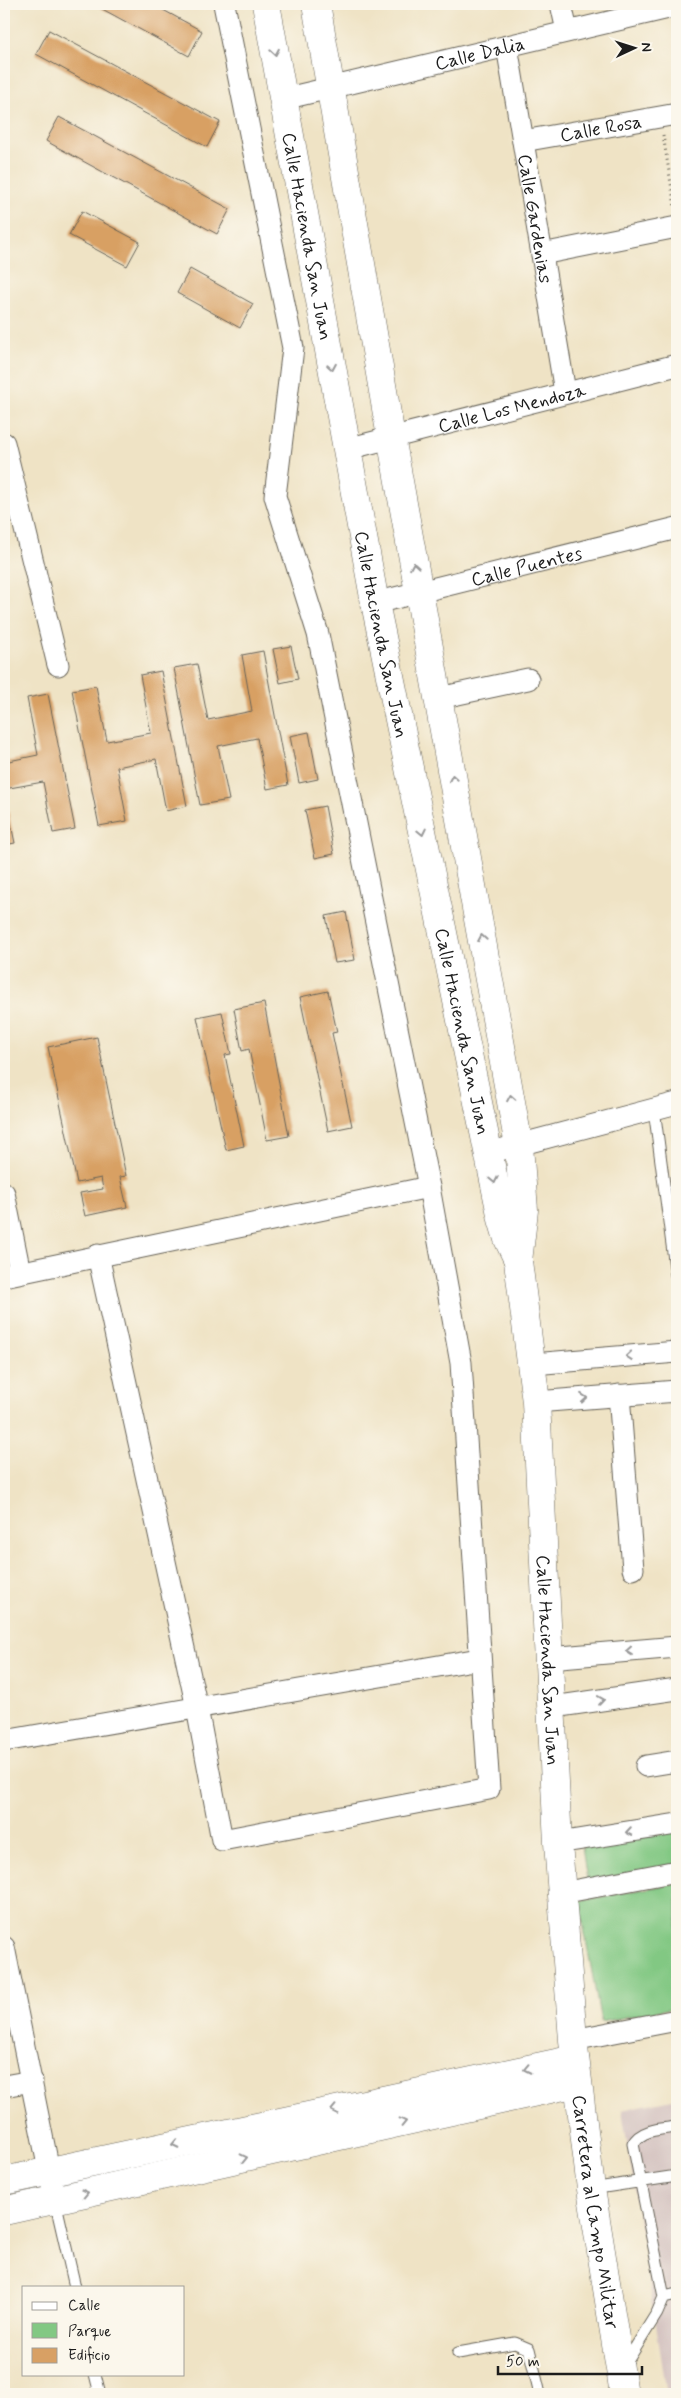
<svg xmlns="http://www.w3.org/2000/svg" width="681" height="2398" font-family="Mynerve,sans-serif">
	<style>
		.industrial { fill: #d1bfbd }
		.green { fill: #82c883; stroke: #4f7250 }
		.building { fill: #d8a064 }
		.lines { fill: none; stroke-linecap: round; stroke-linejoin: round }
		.lane-casing { stroke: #666257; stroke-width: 13 }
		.street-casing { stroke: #666257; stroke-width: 23 }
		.secondary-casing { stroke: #666257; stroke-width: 29 }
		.path { stroke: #666257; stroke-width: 3; stroke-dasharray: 1 4; stroke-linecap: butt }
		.lane { stroke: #fff; stroke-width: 11 }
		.street { stroke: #fff; stroke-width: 21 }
		.secondary { stroke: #fff; stroke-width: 28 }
		.oneway { stroke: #999 }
		.labels { text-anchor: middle; stroke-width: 4; stroke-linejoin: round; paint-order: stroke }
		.street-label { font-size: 19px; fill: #1c1c1c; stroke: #fbf7ec }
	</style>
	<rect width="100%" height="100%" fill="#fbf7ec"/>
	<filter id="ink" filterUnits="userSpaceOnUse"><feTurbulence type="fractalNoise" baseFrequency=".02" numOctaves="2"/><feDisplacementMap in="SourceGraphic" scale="10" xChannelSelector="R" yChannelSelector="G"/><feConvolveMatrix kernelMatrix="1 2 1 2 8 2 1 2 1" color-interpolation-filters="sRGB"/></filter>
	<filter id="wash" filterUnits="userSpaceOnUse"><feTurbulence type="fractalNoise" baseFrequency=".0096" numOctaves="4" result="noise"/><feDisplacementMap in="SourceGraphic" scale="20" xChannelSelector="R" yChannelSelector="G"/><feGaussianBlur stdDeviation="1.12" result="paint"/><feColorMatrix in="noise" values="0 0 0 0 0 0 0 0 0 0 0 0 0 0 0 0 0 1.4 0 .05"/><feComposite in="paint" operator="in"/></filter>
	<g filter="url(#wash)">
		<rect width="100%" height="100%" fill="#efe3c5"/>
		<!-- industrial -->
		<path class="industrial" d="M677,2098V2394H667L622,2110Z"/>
		<!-- green -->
		<path class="green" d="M677,1831V1865L587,1881L582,1847Z
			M677,1883V2007L601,2022L579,1901Z"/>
		<g id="blocks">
			<!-- building -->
			<path class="building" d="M93,4H152L202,31L189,56Z
				M49,30L220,122L207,147L36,54Z
				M59,117L230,209L217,234L46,141Z
				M82,211L140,242L127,266L69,235Z
				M190,269L253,304L240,328L177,293Z
				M291,646L298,679L280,683L273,649Z
				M263,651L288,785L267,789L257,738L218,746L229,800L200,805L174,668L197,664L208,720L252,711L242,655Z
				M161,671L187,806L166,811L156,759L117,767L127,821L99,826L72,690L96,686L107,741L151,733L140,675Z
				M48,694L75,829L53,833L43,782L4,789V762L38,755L27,698Z
				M309,732L318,779L299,783L290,736Z
				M4,792L15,843L4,845Z
				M325,806L334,854L315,858L305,810Z
				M346,912L355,960L335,963L326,916Z
				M328,991L337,1032L332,1033L352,1126L328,1131L300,997Z
				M264,1003L289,1136L267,1140L249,1049L242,1051L234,1009Z
				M222,1012L231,1054L225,1055L244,1146L226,1150L197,1017Z
				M97,1037L126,1176L120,1177L127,1207L85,1216L80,1193L103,1189L101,1178L77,1183L48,1047Z"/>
		</g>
	</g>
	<g filter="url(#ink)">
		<use href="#blocks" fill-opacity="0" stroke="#666257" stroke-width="1"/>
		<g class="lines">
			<defs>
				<path id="lane" d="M654,1109L676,1275
					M591,2189L677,2176
					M55,2200L75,2287
					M664,2297L633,2144C641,2129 662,2129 677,2127
					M458,2353L515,2343L529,2349L540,2394
					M624,2366L657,2313L664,2297L677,2294
					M95,2374L100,2394"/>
				<g id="street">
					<path d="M561,4L567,31"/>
					<path id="s1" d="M507,46L565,392"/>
					<path id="s2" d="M283,99L677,6"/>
					<path id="s3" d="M523,141L677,114"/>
					<path d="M542,254L677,227"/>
					<path d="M4,443L58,665"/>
					<path id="s4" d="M347,449L677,365"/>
					<path id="s5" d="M375,603L677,528"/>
					<path d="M439,698L528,679"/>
					<path d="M488,1153L677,1103"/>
					<path d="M4,1193L20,1272"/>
					<path d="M98,1255L197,1708L222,1840L489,1789L461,1363L429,1187L318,634L275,496L293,348L224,4"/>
					<path d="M4,1276L429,1187"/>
					<path d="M533,1364L677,1352"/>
					<path d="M619,1395L633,1569"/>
					<path d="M536,1402L677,1391"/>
					<path d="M549,1658L677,1647"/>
					<path d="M553,1707L677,1689"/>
					<path d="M4,1741L479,1659"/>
					<path d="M646,1766L677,1761"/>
					<path d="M558,1843L677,1824"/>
					<path d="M562,1893L677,1871"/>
					<path d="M4,1947L55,2200"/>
					<path d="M573,2040L677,2020"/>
					<path d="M4,2086L32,2081"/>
				</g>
				<g id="secondary">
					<path id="s6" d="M266,4L375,603L502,1219L508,1239L518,1260"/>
					<path id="s7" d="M316,4L391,437L519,1146L524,1210L518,1261L536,1402L558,1843L573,2040L591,2189L624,2394"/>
					<path d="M4,2181L575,2059"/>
					<path d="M4,2211L577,2083"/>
				</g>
			</defs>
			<!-- lane casing -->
			<use href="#lane" class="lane-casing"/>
			<!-- street casing -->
			<use href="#street" class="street-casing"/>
			<!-- secondary casing -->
			<use href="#secondary" class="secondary-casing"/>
			<!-- path -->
			<path class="path" d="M663,135L675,208"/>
			<!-- lane -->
			<use href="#lane" class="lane"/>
			<!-- street -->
			<use href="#street" class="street"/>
			<!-- secondary -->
			<use href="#secondary" class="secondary"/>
		</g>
		<!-- one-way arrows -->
		<defs><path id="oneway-chevron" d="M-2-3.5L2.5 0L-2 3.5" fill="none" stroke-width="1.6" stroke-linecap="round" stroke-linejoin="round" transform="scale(1.25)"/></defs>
		<g class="oneway">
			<use href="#oneway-chevron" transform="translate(275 52) rotate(80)"/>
			<use href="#oneway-chevron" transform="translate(332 367) rotate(80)"/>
			<use href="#oneway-chevron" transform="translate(414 566) rotate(-100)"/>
			<use href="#oneway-chevron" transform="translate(453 778) rotate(-100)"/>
			<use href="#oneway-chevron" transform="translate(422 832) rotate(78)"/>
			<use href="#oneway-chevron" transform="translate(482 938) rotate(-100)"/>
			<use href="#oneway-chevron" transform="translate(511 1098) rotate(-100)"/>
			<use href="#oneway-chevron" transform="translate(494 1180) rotate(78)"/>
			<use href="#oneway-chevron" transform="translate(629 1356) rotate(175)"/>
			<use href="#oneway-chevron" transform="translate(584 1398) rotate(-5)"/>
			<use href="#oneway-chevron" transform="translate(629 1651) rotate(175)"/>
			<use href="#oneway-chevron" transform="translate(601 1700) rotate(-8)"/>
			<use href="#oneway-chevron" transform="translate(629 1832) rotate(171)"/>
			<use href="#oneway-chevron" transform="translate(527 2069) rotate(168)"/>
			<use href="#oneway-chevron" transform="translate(334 2110) rotate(168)"/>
			<use href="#oneway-chevron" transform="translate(403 2122) rotate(-13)"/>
			<use href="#oneway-chevron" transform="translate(175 2144) rotate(168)"/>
			<use href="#oneway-chevron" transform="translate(244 2158) rotate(-13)"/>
			<use href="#oneway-chevron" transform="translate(85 2193) rotate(-13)"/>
		</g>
	</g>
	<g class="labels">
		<!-- street labels -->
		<g class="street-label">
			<text dy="7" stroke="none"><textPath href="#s2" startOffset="202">Calle Dalia</textPath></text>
			<text dy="7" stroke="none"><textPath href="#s3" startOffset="79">Calle Rosa</textPath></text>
			<text dy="7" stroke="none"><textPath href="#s1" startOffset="175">Calle Gardenias</textPath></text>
			<text dy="7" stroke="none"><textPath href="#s6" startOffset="236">Calle Hacienda San Juan</textPath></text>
			<text dy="7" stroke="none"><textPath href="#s4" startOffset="170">Calle Los Mendoza</textPath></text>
			<text dy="7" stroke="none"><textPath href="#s5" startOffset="156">Calle Puentes</textPath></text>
			<text dy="7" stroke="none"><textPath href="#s6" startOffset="641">Calle Hacienda San Juan</textPath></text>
			<text dy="7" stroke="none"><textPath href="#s6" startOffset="1046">Calle Hacienda San Juan</textPath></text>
			<text dy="7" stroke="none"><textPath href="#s7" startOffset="1676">Calle Hacienda San Juan</textPath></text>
			<text dy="7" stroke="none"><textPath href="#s7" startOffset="2230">Carretera al Campo Militar</textPath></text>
		</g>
	</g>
	<!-- margin -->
	<rect width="681" height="2398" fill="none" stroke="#fbf7ec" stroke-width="20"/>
	<!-- legend -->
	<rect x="22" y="2286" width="162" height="90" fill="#fbf7ec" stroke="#a29f99"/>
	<rect x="32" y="2302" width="25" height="8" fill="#ffffff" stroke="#a29f99"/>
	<text x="68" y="2310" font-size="15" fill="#1c1c1c">Calle</text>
	<rect x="32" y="2323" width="25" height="15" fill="#82c883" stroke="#a29f99"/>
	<text x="68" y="2336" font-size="15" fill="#1c1c1c">Parque</text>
	<rect x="32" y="2348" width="25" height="15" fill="#d8a064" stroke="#a29f99"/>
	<text x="68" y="2360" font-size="15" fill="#1c1c1c">Edificio</text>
	<!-- north arrow -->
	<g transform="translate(634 48) rotate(86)" stroke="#fbf7ec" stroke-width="4" paint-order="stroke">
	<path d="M0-4L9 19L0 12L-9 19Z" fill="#1c1c1c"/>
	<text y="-8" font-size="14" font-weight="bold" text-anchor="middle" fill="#1c1c1c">N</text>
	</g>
	<!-- scale -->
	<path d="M498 2366v8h144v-8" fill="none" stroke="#1c1c1c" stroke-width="2.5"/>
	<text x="506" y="2366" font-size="15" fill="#1c1c1c" stroke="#fbf7ec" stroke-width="4" paint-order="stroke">50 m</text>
</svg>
